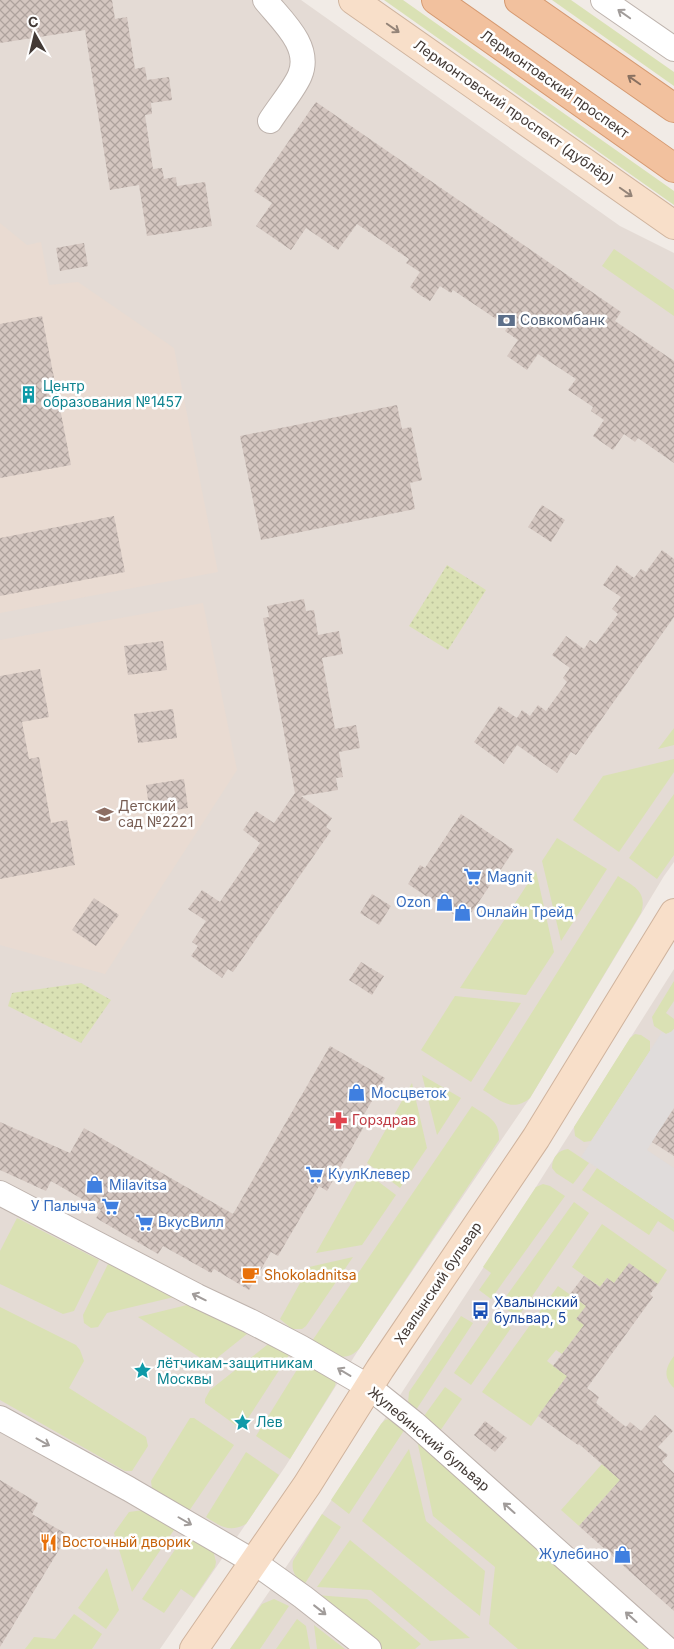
<svg xmlns="http://www.w3.org/2000/svg" width="674" height="1649" font-family="Inter,sans-serif">
	<style>
		.residential { fill: #e4dbd5 }
		.education { fill: #e9dbd2 }
		.green { fill: #dae1b4 }
		.park { fill: url(#park-dots) }
		.parking { fill: #e0dcdb }
		.building { fill: url(#building-cross-hatch) }
		.lines { fill: none; stroke-linecap: round; stroke-linejoin: round }
		.street-casing { stroke: #beb3ad; stroke-width: 26 }
		.secondary-casing { stroke: #cfb39d; stroke-width: 30 }
		.primary-casing { stroke: #d59970; stroke-width: 30 }
		.street { stroke: #fff; stroke-width: 24 }
		.secondary { stroke: #f8dfc9; stroke-width: 28 }
		.primary { stroke: #f2c19e; stroke-width: 28 }
		.oneway { stroke: #a19c9a }
		.oneway2 { stroke: #948478 }
		.oneway3 { stroke: #897060 }
		.labels { text-anchor: middle; stroke-width: 5; stroke-linejoin: round; paint-order: stroke }
		.street-label { font-size: 14px; fill: #433a36; stroke: #fff }
		.service-label { font-size: 14px; fill: #4e5e75; stroke: #fff; text-anchor: start }
		.culture-label { font-size: 14px; fill: #0d838f; stroke: #fff; text-anchor: start }
		.education-label { font-size: 14px; fill: #785e54; stroke: #fff; text-anchor: start }
		.shop-label { font-size: 14px; fill: #366cbe; stroke: #fff; text-anchor: start }
		.health-label { font-size: 14px; fill: #be3a42; stroke: #fff; text-anchor: start }
		.food-label { font-size: 14px; fill: #c56008; stroke: #fff; text-anchor: start }
		.transit-label { font-size: 14px; fill: #164399; stroke: #fff; text-anchor: start }
	</style>
	<defs>
		<pattern id="park-dots" width="8" height="8" patternUnits="userSpaceOnUse" patternTransform="scale(1.25)"><rect width="8" height="8" fill="#dae1b4"/><path d="M2 2h.1M6 6h.1" fill="none" stroke="#bcc29b" stroke-width="1.8" stroke-linecap="round"/></pattern>
		<pattern id="building-cross-hatch" width="8" height="8" patternUnits="userSpaceOnUse" patternTransform="scale(1.25)"><rect width="8" height="8" fill="#d4c6c0"/><path d="M0 0l8 8M0 8l8-8" fill="none" stroke="#aea29d"/></pattern>
	</defs>
	<rect width="100%" height="100%" fill="#f1ebe6"/>
	<!-- residential -->
	<path class="residential" d="M0,0H301L620,226L674,253V862L664,876L530,1098L359,1349L285,1467L160,1649H0Z
		M674,969V1649H230L329,1504L536,1187Z"/>
	<!-- education -->
	<path class="education" d="M0,223L27,245L41,242L49,285L78,282L174,348L218,572L0,613Z
		M203,603L237,770L105,974L0,945V640Z"/>
	<!-- green -->
	<path class="green" d="M384,0H403L674,191V205Z
		M552,0H571L674,72V86Z
		M614,249L674,290V316L602,266Z
		M674,728V745L658,749Z
		M674,759V772L619,852L573,820L603,776Z
		M674,794V855L657,879L629,858Z
		M557,838L607,869L561,941L542,861Z
		M536,871L554,952L526,995L460,988Z
		M618,876C633,886 648,891 641,913L530,1098C512,1113 500,1100 483,1090Z
		M674,981V1001L666,1013L674,1019V1029L671,1032L666,1034L654,1026L652,1017Z
		M455,996L521,1003L471,1082L421,1050Z
		M635,1034L641,1035L650,1041V1051L591,1141L584,1142L575,1136L574,1127L630,1038Z
		M422,1075L461,1098L437,1135Z
		M412,1083L427,1148L400,1188L367,1163Z
		M472,1106C487,1116 500,1120 499,1140L359,1349C342,1366 329,1351 312,1341Z
		M568,1149L589,1163L573,1184L556,1173L552,1168C552,1158 558,1150 568,1149Z
		M597,1168L674,1220V1232L658,1221L649,1235L582,1190Z
		M363,1170L396,1195L362,1245L316,1253Z
		M543,1184L550,1186L565,1196L491,1299L479,1290L491,1273L483,1267L536,1187Z
		M574,1202L589,1213L518,1317L500,1305Z
		M17,1218L99,1260L74,1311L63,1314L0,1284V1251Z
		M602,1224L667,1270L658,1284L614,1283L607,1278L600,1287L572,1267Z
		M353,1257L306,1326L302,1329H292L280,1319L309,1267Z
		M108,1264L174,1297L107,1313L98,1327L91,1328L84,1323L83,1315Z
		M558,1286L586,1306L584,1325L562,1354L556,1350L547,1361L572,1380L569,1384L564,1380L531,1426L482,1392Z
		M191,1304L247,1334L212,1362L205,1361L138,1317Z
		M0,1307L76,1345L80,1350L84,1361L69,1388L146,1437L148,1446L132,1471H125L0,1400Z
		M461,1316L473,1323L416,1410L408,1403L409,1392Z
		M493,1316L511,1328L471,1385L454,1373Z
		M272,1341L285,1349L289,1355L241,1429L205,1403V1399L210,1390Z
		M674,1356V1388C663,1377 665,1368 674,1356Z
		M306,1363L336,1380L335,1386L290,1459L256,1436L298,1368Z
		M445,1387L462,1399L440,1431L424,1416Z
		M190,1418H194L234,1445L189,1511L152,1489L151,1481Z
		M389,1419L405,1429L349,1514L331,1500L381,1424L385,1420Z
		M417,1440L656,1649H518L489,1624L495,1567L433,1516Z
		M409,1449L426,1521L485,1571L480,1616L362,1521Z
		M246,1452L279,1475L246,1524C229,1533 220,1526 206,1517Z
		M602,1464L620,1480L579,1526L561,1510Z
		M151,1509L178,1524L132,1592L114,1533L129,1512Z
		M322,1514L341,1527L304,1585C296,1577 291,1572 293,1561Z
		M186,1533L213,1550L216,1562L215,1567L194,1598L181,1589L164,1613L142,1599Z
		M350,1540L470,1638L430,1641L371,1590L317,1587Z
		M107,1568L119,1610L106,1629L78,1608Z
		M316,1595L367,1599L421,1644L415,1649H382Z
		M274,1599L289,1606L260,1649H230L262,1604Z
		M74,1614L102,1634L92,1649H25L34,1637L55,1639Z
		M297,1619L306,1626L310,1649H276Z
		M314,1625L345,1649H317Z"/>
	<!-- park -->
	<path class="park" d="M447,565L486,590L448,650L409,626Z
		M81,983L111,1000L81,1043L8,1006L12,993Z"/>
	<!-- parking -->
	<path class="parking" d="M674,1029V1108L647,1150L674,1168V1220L581,1157L662,1032L666,1034L671,1032Z"/>
	<!-- building -->
	<path class="building" d="M0,0H112L115,19L127,17L135,69L145,67L147,80L169,77L172,100L151,103L152,114L145,115L153,169L162,168L164,179L176,177L177,186L205,182L212,226L147,236L139,185L110,190L85,30L0,43Z
		M316,102L621,312L615,321L674,361V463L638,438L635,442L624,434L613,450L593,436L604,420L591,411L593,407L568,390L576,379L538,354L527,370L507,356L518,340L505,331L508,327L453,290L451,293L440,286L430,301L420,295L410,287L420,272L406,263L409,259L357,224L338,250L306,228L291,250L256,226L272,203L254,191Z
		M84,243L88,266L60,271L56,248Z
		M42,316L71,465L0,478V324Z
		M397,405L402,429L411,427L422,480L410,483L415,509L261,540L240,436Z
		M542,505L565,520L551,542L528,527Z
		M114,516L125,572L0,596V538Z
		M662,550L674,559V617L576,755L571,752L557,773L517,745L504,764L474,742L499,706L517,718L522,710L530,716L538,705L546,711L567,682L563,678L570,668L552,655L559,646L566,636L584,649L590,640L596,644L618,614L612,609L621,597L603,585L617,565L634,578L641,569L646,572Z
		M304,599L306,611L314,610L318,635L339,631L343,654L322,658L335,729L356,725L360,748L339,752L343,777L336,778L338,790L301,796L332,818L326,827L331,831L233,972L228,969L222,978L191,956L198,946L192,942L206,921L188,909L202,890L220,902L260,843L243,830L256,811L274,823L295,793L263,618L269,617L267,606Z
		M163,641L167,670L128,675L124,646Z
		M40,669L49,717L22,722L29,759L39,757L51,823L67,820L75,865L0,879V676Z
		M173,709L177,738L138,743L134,714Z
		M184,779L188,808L150,814L146,785Z
		M461,814L514,850L465,922L408,884L420,865L425,868Z
		M372,894L391,906L379,925L360,913Z
		M94,898L119,915L96,946L72,930Z
		M361,962L384,976L372,995L349,980Z
		M330,1046L385,1078L361,1120L366,1123L327,1191L319,1186L278,1256L271,1252L249,1290L214,1269L211,1273L163,1246L158,1254L96,1218L101,1210L51,1181L46,1191L0,1170V1122L70,1153L84,1128L233,1214Z
		M674,1108V1156L652,1142Z
		M629,1263L658,1284L650,1294L653,1297L587,1388L599,1397L596,1403L626,1427L630,1422L641,1431L655,1415L673,1431L658,1447L668,1455L662,1462L674,1473V1611L579,1526L620,1480L579,1444L578,1445L538,1416L567,1376L553,1366L584,1325L576,1319L586,1306L570,1294L584,1276L600,1287L607,1278L614,1283Z
		M485,1421L507,1438L495,1452L474,1435Z
		M0,1480L38,1503L32,1514L68,1535L0,1647Z"/>
	<g class="lines">
		<defs>
			<path id="street" d="M265,0C281,20 312,46 300,75C295,88 278,108 270,121
				M603,0L674,49
				M0,1193L197,1296L250,1321L300,1347L369,1387L414,1423L667,1649
				M0,1418L129,1489L254,1562L303,1597L369,1649"/>
			<path id="secondary" d="M353,0L674,225
				M194,1649L307,1485L380,1369L536,1138L674,913"/>
			<path id="primary" d="M436,0L674,168
				M519,0L674,108"/>
		</defs>
		<!-- street casing -->
		<use href="#street" class="street-casing"/>
		<!-- secondary casing -->
		<use href="#secondary" class="secondary-casing"/>
		<!-- primary casing -->
		<use href="#primary" class="primary-casing"/>
		<!-- street -->
		<use href="#street" class="street"/>
		<!-- secondary -->
		<use href="#secondary" class="secondary"/>
		<!-- primary -->
		<use href="#primary" class="primary"/>
	</g>
	<!-- one-way arrows -->
	<defs><path id="oneway-shaft" d="M-6 0H5M1.5-3L5.5 0L1.5 3" fill="none" stroke-width="1.6" stroke-linecap="round" stroke-linejoin="round" transform="scale(1.25)"/></defs>
	<g class="oneway">
		<use href="#oneway-shaft" transform="translate(624 14) rotate(-145)"/>
		<use href="#oneway-shaft" transform="translate(199 1297) rotate(-154)"/>
		<use href="#oneway-shaft" transform="translate(344 1372) rotate(-149)"/>
		<use href="#oneway-shaft" transform="translate(43 1442) rotate(29)"/>
		<use href="#oneway-shaft" transform="translate(509 1508) rotate(-138)"/>
		<use href="#oneway-shaft" transform="translate(185 1521) rotate(30)"/>
		<use href="#oneway-shaft" transform="translate(320 1610) rotate(38)"/>
		<use href="#oneway-shaft" transform="translate(631 1617) rotate(-138)"/>
	</g>
	<g class="oneway2">
		<use href="#oneway-shaft" transform="translate(393 28) rotate(35)"/>
		<use href="#oneway-shaft" transform="translate(626 192) rotate(35)"/>
	</g>
	<use class="oneway3" href="#oneway-shaft" transform="translate(634 80) rotate(-145)"/>
	<!-- icons -->
	<defs>
		<symbol id="bank-bare" viewBox="-9 -9 18 18"><path d="M-6-4H6V4H-6ZM0-2.3a2.3 2.3 0 1 0 0 4.6a2.3 2.3 0 1 0 0-4.6Z" fill="#5c6f8a" stroke="#fff" stroke-width="2.5" paint-order="stroke"/></symbol>
		<symbol id="building-bare" viewBox="-9 -9 18 18"><path d="M-4-6H4V6H1V3H-1V6H-4ZM-2.5-4.3h1.7v1.8h-1.7ZM.8-4.3h1.7v1.8H.8ZM-2.5-1h1.7V.8h-1.7ZM.8-1h1.7V.8H.8Z" fill="#0f9aa8" stroke="#fff" stroke-width="2.5" paint-order="stroke"/></symbol>
		<symbol id="school-bare" viewBox="-9 -9 18 18"><path d="M0-5L7-2L0 1L-7-2ZM-4 1L0 2.5L4 1V4Q0 6-4 4Z" fill="#8d6e63" stroke="#fff" stroke-width="2.5" paint-order="stroke"/></symbol>
		<symbol id="supermarket-bare" viewBox="-9 -9 18 18"><path d="M-6-5.5h2.5l.6 2H6L4.5 2H-2.5L-4.4-4H-6ZM-1.5 3.2a1.3 1.3 0 1 0 .1 0ZM3 3.2a1.3 1.3 0 1 0 .1 0Z" fill="#3f7fe0" stroke="#fff" stroke-width="2.5" paint-order="stroke"/></symbol>
		<symbol id="shop-bare" viewBox="-9 -9 18 18"><path d="M-5-2.5h2.3a2.7 3.5 0 0 1 5.4 0H5L5.5 6h-11ZM-1.5-2.5h3a1.5 2.3 0 0 0-3 0Z" fill="#3f7fe0" stroke="#fff" stroke-width="2.5" paint-order="stroke"/></symbol>
		<symbol id="pharmacy-bare" viewBox="-9 -9 18 18"><path d="M-2-6h4v4h4v4h-4v4h-4v-4h-4v-4h4Z" fill="#e0444e" stroke="#fff" stroke-width="2.5" paint-order="stroke"/></symbol>
		<symbol id="cafe-bare" viewBox="-9 -9 18 18"><path d="M-5.5-4.5H6V0H3Q3 3.5 0 3.5H-2.5Q-5.5 3.5-5.5 0ZM3-3.2v2h1.7v-2ZM-6 4.5H4V6H-6Z" fill="#e8710a" stroke="#fff" stroke-width="2.5" paint-order="stroke"/></symbol>
		<symbol id="bus-bare" viewBox="-9 -9 18 18"><path d="M-5-6H5V4H4V6H2V4H-2V6H-4V4H-5ZM-3.5-4V0h7V-4ZM-3.5 1.2v1.5H-2V1.2ZM2 1.2v1.5H3.5V1.2Z" fill="#1a4fb4" stroke="#fff" stroke-width="2.5" paint-order="stroke"/></symbol>
		<symbol id="sight-bare" viewBox="-9 -9 18 18"><path d="M0-6L1.8-2.2L6-1.7L2.9 1.2L3.7 5.4L0 3.3L-3.7 5.4L-2.9 1.2L-6-1.7L-1.8-2.2Z" fill="#0f9aa8" stroke="#fff" stroke-width="2.5" paint-order="stroke"/></symbol>
		<symbol id="restaurant-bare" viewBox="-9 -9 18 18"><path d="M-5-6h1v4h1v-4h1v4h1v-4h1v5L-1.5 .5V6h-2V.5L-5-1ZM5-6V6H3V1.5H1.5Q1.5-4 5-6Z" fill="#e8710a" stroke="#fff" stroke-width="2.5" paint-order="stroke"/></symbol>
	</defs>
	<g fill-rule="evenodd">
		<use href="#bank-bare" x="494" y="308" width="25" height="25"/>
		<use href="#building-bare" x="16" y="382" width="25" height="25"/>
		<use href="#school-bare" x="92" y="802" width="25" height="25"/>
		<use href="#supermarket-bare" x="460" y="864" width="25" height="25"/>
		<use href="#shop-bare" x="432" y="890" width="25" height="25"/>
		<use href="#shop-bare" x="450" y="900" width="25" height="25"/>
		<use href="#shop-bare" x="344" y="1080" width="25" height="25"/>
		<use href="#pharmacy-bare" x="326" y="1108" width="25" height="25"/>
		<use href="#supermarket-bare" x="302" y="1162" width="25" height="25"/>
		<use href="#shop-bare" x="82" y="1172" width="25" height="25"/>
		<use href="#supermarket-bare" x="98" y="1194" width="25" height="25"/>
		<use href="#supermarket-bare" x="132" y="1210" width="25" height="25"/>
		<use href="#cafe-bare" x="238" y="1262" width="25" height="25"/>
		<use href="#bus-bare" x="468" y="1298" width="25" height="25"/>
		<use href="#sight-bare" x="130" y="1358" width="25" height="25"/>
		<use href="#sight-bare" x="230" y="1410" width="25" height="25"/>
		<use href="#restaurant-bare" x="36" y="1530" width="25" height="25"/>
		<use href="#shop-bare" x="610" y="1542" width="25" height="25"/>
	</g>
	<g class="labels">
		<!-- street labels -->
		<g class="street-label">
			<text transform="translate(555 84) rotate(35)" y="5">Лермонтовский проспект</text>
			<text transform="translate(514 112) rotate(35)" y="5">Лермонтовский проспект (дублёр)</text>
			<text transform="translate(438 1283) rotate(-56)" y="5">Хвалынский бульвар</text>
			<text transform="translate(429 1439) rotate(40)" y="5">Жулебинский бульвар</text>
		</g>
		<!-- service labels -->
		<g class="service-label">
			<text x="520" y="325">Совкомбанк</text>
		</g>
		<!-- culture labels -->
		<g class="culture-label">
			<text x="43" y="391">Центр<tspan x="43" dy="16">образования №1457</tspan></text>
			<text x="157" y="1368">лётчикам-защитникам<tspan x="157" dy="16">Москвы</tspan></text>
			<text x="256" y="1427">Лев</text>
		</g>
		<!-- education labels -->
		<g class="education-label">
			<text x="118" y="811">Детский<tspan x="118" dy="16">сад №2221</tspan></text>
		</g>
		<!-- shop labels -->
		<g class="shop-label">
			<text x="487" y="882">Magnit</text>
			<text x="431" y="907" text-anchor="end">Ozon</text>
			<text x="476" y="917">Онлайн Трейд</text>
			<text x="371" y="1098">Мосцветок</text>
			<text x="328" y="1179">КуулКлевер</text>
			<text x="109" y="1190">Milavitsa</text>
			<text x="96" y="1211" text-anchor="end">У Палыча</text>
			<text x="158" y="1227">ВкусВилл</text>
			<text x="609" y="1559" text-anchor="end">Жулебино</text>
		</g>
		<!-- health labels -->
		<g class="health-label">
			<text x="352" y="1125">Горздрав</text>
		</g>
		<!-- food labels -->
		<g class="food-label">
			<text x="264" y="1280">Shokoladnitsa</text>
			<text x="62" y="1547">Восточный дворик</text>
		</g>
		<!-- transit labels -->
		<g class="transit-label">
			<text x="494" y="1307">Хвалынский<tspan x="494" dy="16">бульвар, 5</tspan></text>
		</g>
	</g>
	<!-- north arrow -->
	<g transform="translate(35 35) rotate(352)" stroke="#ffffff" stroke-width="4" paint-order="stroke">
	<path d="M0-4L9 19L0 12L-9 19Z" fill="#433a36"/>
	<text y="-8" font-size="14" font-weight="bold" text-anchor="middle" fill="#433a36">С</text>
	</g>
</svg>
